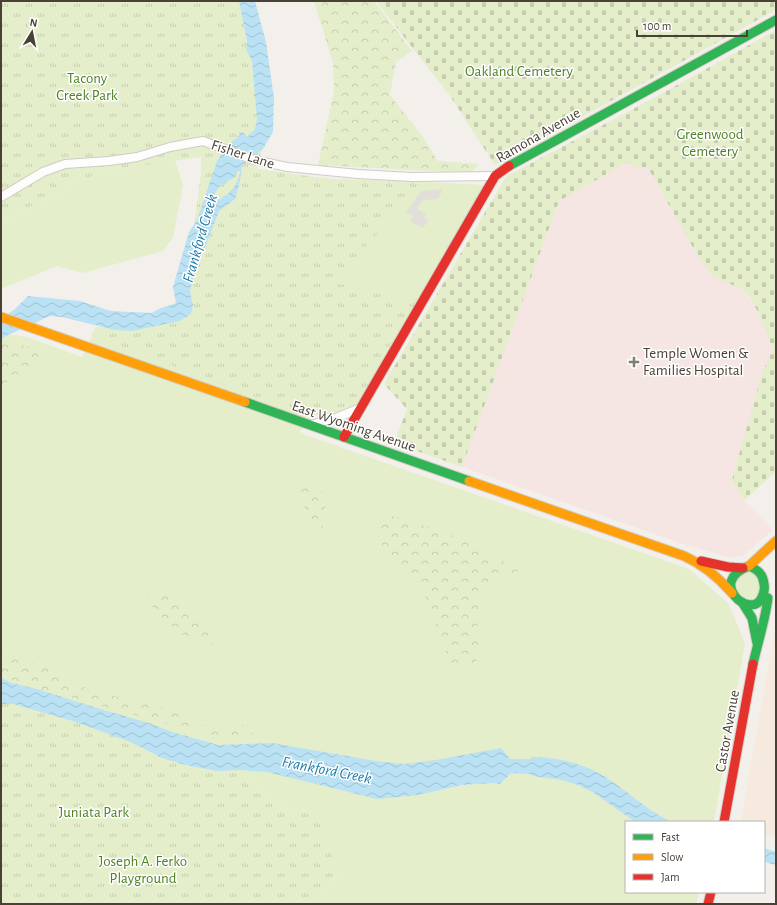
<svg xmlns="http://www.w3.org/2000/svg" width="777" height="905" font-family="'Alegreya Sans',sans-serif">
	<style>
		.commercial { fill: #f6eade }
		.medical { fill: #f5e6e3 }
		.green { fill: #e4eeca }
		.forest { fill: url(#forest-crowns) }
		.cemetery { fill: url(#cemetery-stones) }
		.park { fill: url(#park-tufts) }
		.parking { fill: #e2dfdb }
		.water { fill: url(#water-waves); fill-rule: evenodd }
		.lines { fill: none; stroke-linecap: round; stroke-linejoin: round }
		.street-casing { stroke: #cfccc8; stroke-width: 10 }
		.fast-casing { stroke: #d3cdc2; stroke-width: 11 }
		.slow-casing { stroke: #d3cdc2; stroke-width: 11 }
		.jam-casing { stroke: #d3cdc2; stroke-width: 11 }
		.street { stroke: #fdfdfc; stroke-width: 8 }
		.fast { stroke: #30b455; stroke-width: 9 }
		.slow { stroke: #ff9f0a; stroke-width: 9 }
		.jam { stroke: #e5322d; stroke-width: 9 }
		.poi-dot { fill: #857e76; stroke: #fff; stroke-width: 1.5 }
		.labels { text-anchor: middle; stroke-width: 3; stroke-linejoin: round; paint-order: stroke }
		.park-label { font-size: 15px; fill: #508223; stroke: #fff }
		.street-label { font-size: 15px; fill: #4a4136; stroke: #fff }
		.poi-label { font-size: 15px; fill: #4a4136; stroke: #fff; text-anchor: start }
		.water-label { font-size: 16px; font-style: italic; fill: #227ba7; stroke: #fff }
	</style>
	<defs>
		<pattern id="forest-crowns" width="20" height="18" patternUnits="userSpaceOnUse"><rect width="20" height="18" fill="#e4eeca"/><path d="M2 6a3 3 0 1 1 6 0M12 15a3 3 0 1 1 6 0" fill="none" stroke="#c5cdae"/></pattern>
		<pattern id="cemetery-stones" width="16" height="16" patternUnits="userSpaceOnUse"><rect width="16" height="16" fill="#e4eeca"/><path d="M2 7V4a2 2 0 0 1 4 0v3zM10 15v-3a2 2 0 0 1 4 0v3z" fill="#c5cdae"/></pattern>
		<pattern id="park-tufts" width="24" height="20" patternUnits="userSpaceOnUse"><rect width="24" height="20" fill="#e4eeca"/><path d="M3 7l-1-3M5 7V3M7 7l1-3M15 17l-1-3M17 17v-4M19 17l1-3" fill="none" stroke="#c5cdae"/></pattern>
		<pattern id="water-waves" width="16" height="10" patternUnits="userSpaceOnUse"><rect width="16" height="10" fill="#bae2f4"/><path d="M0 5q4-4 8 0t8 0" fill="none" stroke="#a1c3d2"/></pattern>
	</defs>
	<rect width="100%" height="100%" fill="#f3f0ec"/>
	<!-- commercial -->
	<path class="commercial" d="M776,626V836L764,834V822H741L769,660Z"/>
	<!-- medical -->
	<path class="medical" d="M628,162L635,168H648L696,253L733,284L744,290L758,312L773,349L732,480L744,501L773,530L743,556L732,558L683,544L462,467L559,201Z"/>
	<!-- green -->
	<path class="green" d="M201,157L256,169L329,179L426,182L484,185L419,304L343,413L307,416L300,433L689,569L728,603L745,643L714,822H626V892H699L696,904H315L337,873L299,810L284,808L265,798L254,788L251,776L1,692V333L27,337L82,357L96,327L125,328L183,304L201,175Z
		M175,160L183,185L173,238L163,251L83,273L57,266L1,289V221L99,172Z
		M754,571L762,593L751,599C736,595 734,589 740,575Z"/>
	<!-- forest -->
	<path class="forest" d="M313,1H374L412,51L396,62L390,95L423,137L438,161L479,164L470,173L318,165L334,91L333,63L315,4Z
		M5,341L49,352L1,386V345Z
		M304,483L329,494V505L323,509L322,520L324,539L312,525L299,494Z
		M392,516L448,533L520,570L484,590L476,616L482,657L454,674L424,592L393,565L378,538L380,517Z
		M153,590L176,597L189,616L210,635L213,645L181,634L155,611L147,597Z
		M1,653L42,665L91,691L171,709L206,727L252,725L253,734L220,738L28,686L1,676Z"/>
	<!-- cemetery -->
	<path class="cemetery" d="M376,1H776V10L495,165L450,96Z
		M776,30V471L744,501L732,480L762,373L773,349L758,312L750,298L744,290L712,276L696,253L648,168H635L628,162L559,201L462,467L394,443L407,409L384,384L504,180L509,175L650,100Z"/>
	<!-- park -->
	<path class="park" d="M1,1H250L267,132L257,169L329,179L426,182L332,282L418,304L357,405L343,413L307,416L92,335L96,327L125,328L183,304L201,175V157L99,172L1,221Z
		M1,692L252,760L251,776L254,788L265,798L284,808L299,810L321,820L337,873L315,904H1Z"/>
	<!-- parking -->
	<path class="parking" d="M443,189L438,199L423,200L417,209L426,214L424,218L428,221L423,228L410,221L413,216L406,212L421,191Z"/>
	<!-- water -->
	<path class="water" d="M239,1H255L266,42L274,98L273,132L263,149L242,166L240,181L235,199L219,211L206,245L196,267L190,291L193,305L191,314L180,321L132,331L115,330L62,317L50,316L4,337L1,340V319L15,309L28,296L80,301L111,311L152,313C158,308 169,306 176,303L173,287L189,232L197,220L217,161L228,145L240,135L238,132L244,133L247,137L255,129L257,119L252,61L246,49L247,41ZM238,171H240V174L235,186L228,194L224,196L221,199L212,202L211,199L221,184H225L230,179H233Z
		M1,678L12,683L37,689L97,708L152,724L172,732L218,745L272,743L376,761L404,764L436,760L501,748L510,759H531V757C560,757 590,765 613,782C633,796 650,812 672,822H635L594,793L578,785L562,780L533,776L530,774L511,773L500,784L494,783L462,785L418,795L377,799L267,772L240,770L217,771L185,765L162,758L133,743L76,722L13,704H1Z
		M764,848L776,852V865L764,862Z"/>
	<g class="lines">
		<defs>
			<path id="street" d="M1,197L43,172L65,164L109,161L137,157L170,147L203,141L254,160L287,167L358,174L412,177L495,176
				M310,425L336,418L360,408"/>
			<path id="fast" d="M509,166L776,20
				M245,402L469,481
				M749,566C758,570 763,574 764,584C765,589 764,594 761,599C749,619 707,582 749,566Z
				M742,602L752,618L757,643
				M753,664C758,642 765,621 768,598"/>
			<path id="slow" d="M1,317L245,402
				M469,481L684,556C704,565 718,577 732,593
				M749,566L776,541"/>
			<path id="jam" d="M344,437L495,176L509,166
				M701,561L728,567L743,568
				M724,822L753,664
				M708,904L711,892"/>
		</defs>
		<!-- street casing -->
		<use href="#street" class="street-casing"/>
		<!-- fast casing -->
		<use href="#fast" class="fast-casing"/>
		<!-- slow casing -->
		<use href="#slow" class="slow-casing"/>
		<!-- jam casing -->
		<use href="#jam" class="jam-casing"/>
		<!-- street -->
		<use href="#street" class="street"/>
		<!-- fast -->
		<use href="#fast" class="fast"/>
		<!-- slow -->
		<use href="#slow" class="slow"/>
		<!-- jam -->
		<use href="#jam" class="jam"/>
	</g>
	<!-- markers -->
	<path class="poi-dot" d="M632 356h4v4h4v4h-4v4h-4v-4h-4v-4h4z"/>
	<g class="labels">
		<!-- park labels -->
		<g class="park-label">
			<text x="519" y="76">Oakland Cemetery</text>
			<text x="87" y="83">Tacony<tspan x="87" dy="17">Creek Park</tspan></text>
			<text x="710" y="139">Greenwood<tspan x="710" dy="17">Cemetery</tspan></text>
			<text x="94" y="817">Juniata Park</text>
			<text x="143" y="866">Joseph A. Ferko<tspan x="143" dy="17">Playground</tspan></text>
		</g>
		<!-- street labels -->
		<g class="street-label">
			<text transform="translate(538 135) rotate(-30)" y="5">Ramona Avenue</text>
			<text transform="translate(243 154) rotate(18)" y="5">Fisher Lane</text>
			<text transform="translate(354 426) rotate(19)" y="5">East Wyoming Avenue</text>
			<text transform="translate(727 731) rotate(-80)" y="5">Castor Avenue</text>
		</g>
		<!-- poi labels -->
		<g class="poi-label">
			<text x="643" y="358">Temple Women &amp;<tspan x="643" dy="17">Families Hospital</tspan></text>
		</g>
		<!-- water labels -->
		<g class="water-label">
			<text transform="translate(199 238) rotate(-74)" y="6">Frankford Creek</text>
			<text transform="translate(327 769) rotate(11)" y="6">Frankford Creek</text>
		</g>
	</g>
	<!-- border -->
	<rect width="777" height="905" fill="none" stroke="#4a4136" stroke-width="4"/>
	<!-- legend -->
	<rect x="625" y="821" width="140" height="72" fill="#ffffff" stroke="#b7b3af"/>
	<rect x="633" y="834" width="20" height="6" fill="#30b455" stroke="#b7b3af"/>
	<text x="661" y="841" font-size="12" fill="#4a4136">Fast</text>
	<rect x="633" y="854" width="20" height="6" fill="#ff9f0a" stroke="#b7b3af"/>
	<text x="661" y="861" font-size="12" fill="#4a4136">Slow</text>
	<rect x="633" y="874" width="20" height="6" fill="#e5322d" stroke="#b7b3af"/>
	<text x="661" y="881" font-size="12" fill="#4a4136">Jam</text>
	<!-- north arrow -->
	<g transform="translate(32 32) rotate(10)" stroke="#ffffff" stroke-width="3" paint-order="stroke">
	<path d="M0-3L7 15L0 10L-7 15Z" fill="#4a4136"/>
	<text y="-6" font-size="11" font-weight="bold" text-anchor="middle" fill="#4a4136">N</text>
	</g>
	<!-- scale -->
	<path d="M637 30v6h110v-6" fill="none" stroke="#4a4136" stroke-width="2"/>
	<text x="643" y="30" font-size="12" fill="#4a4136" stroke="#ffffff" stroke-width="3" paint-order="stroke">100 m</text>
</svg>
